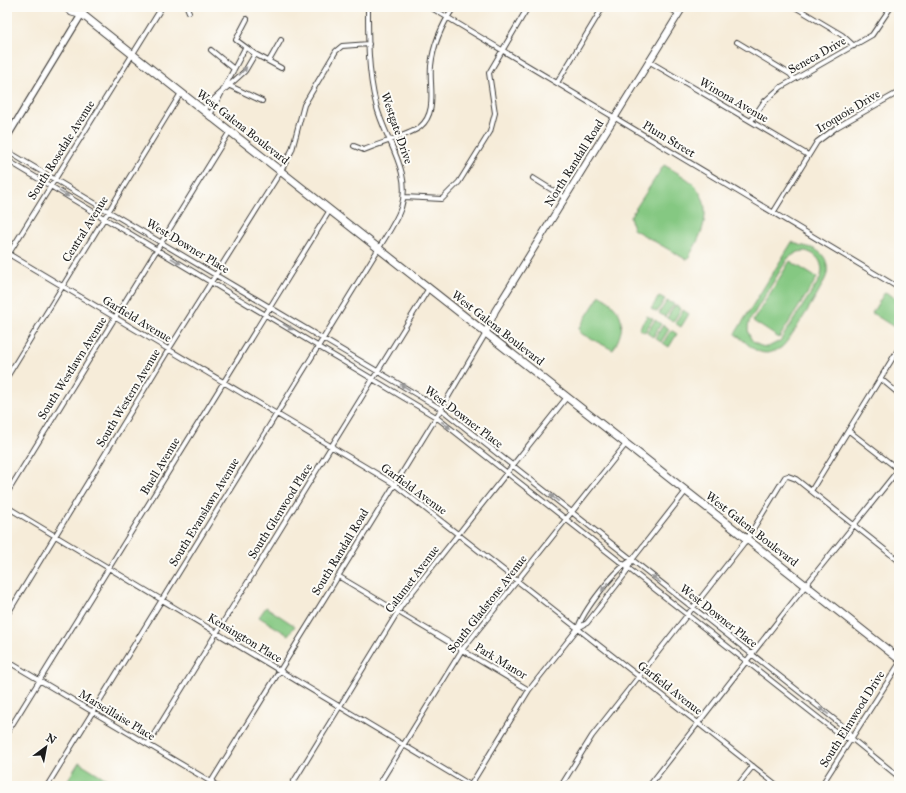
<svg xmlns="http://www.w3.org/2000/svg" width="906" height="793" font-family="'IM FELL Great Primer',serif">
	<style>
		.green { fill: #85c882; stroke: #50724f; fill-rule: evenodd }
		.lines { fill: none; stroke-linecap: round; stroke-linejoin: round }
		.minor-casing { stroke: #3d3b38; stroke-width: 6 }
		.tertiary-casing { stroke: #3d3b38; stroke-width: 8 }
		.secondary-casing { stroke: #3d3b38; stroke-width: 8 }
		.primary-casing { stroke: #3d3b38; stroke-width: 9 }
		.minor { stroke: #fff; stroke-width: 4 }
		.tertiary { stroke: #fff; stroke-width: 5.5 }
		.secondary { stroke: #fff; stroke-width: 6 }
		.primary { stroke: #fff; stroke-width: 7 }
		.oneway { fill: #999 }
		.labels { text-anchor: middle; stroke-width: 4; stroke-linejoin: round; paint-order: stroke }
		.street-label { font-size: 12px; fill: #1c1c1c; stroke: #fdfcf7 }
	</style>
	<rect width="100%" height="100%" fill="#fdfcf7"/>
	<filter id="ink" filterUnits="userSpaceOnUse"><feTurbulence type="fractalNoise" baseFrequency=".025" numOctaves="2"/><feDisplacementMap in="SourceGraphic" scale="8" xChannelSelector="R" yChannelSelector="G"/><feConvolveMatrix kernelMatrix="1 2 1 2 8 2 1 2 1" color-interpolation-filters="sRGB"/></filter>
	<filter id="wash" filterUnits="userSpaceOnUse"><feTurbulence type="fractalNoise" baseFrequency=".012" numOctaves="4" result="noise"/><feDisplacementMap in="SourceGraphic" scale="16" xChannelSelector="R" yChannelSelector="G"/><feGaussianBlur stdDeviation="0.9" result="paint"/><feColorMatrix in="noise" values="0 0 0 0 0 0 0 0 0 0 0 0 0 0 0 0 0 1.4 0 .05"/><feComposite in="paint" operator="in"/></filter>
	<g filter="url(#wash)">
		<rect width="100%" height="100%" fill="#f6ecd9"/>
		<!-- green -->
		<path class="green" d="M664,165C674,171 687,177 695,186C716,210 700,238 687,260L633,229L630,217Z
			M792,242C803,248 816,245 824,257C827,261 828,269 827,274C825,284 790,340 782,347C778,350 773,352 768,353C754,354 746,341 735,334ZM805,251C819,254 825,266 820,279L780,341L768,347C753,347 744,334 750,320L788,258L798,252Z
			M790,261L817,278L779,338L753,321Z
			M885,292L899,300V319L894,327L872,313Z
			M600,295C625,311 627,326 613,350L580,333L579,328Z
			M659,296L665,299L657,312L651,309Z
			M667,301L674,304L665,317L659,313Z
			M675,305L681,309L673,322L667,318Z
			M683,310L689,314L681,327L675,323Z
			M647,316L653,319L645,332L639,329Z
			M655,320L661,324L653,337L647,333Z
			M663,325L669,329L661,342L655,338Z
			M671,330L677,334L669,347L663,343Z
			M266,607L295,626L288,635L259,617Z
			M79,762L118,786H64Z"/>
	</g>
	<g filter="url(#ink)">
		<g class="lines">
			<defs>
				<path id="minor" d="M187,7L189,12
					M430,7L899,288
					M668,7L679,14
					M795,7L842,35L854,46
					M247,19L236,40L255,54L281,68
					M737,42L790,74L794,79
					M211,50L234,69
					M269,61L281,40
					M650,62L808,155
					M557,83L603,7
					M228,85L262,101
					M203,109L245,71L255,54
					M210,115L245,48
					M751,121L764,102L781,87L872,35L891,7
					M354,146L364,150C375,145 412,134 420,127C438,112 429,87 431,66C433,45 442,25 454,7
					M7,151L441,409L848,730L851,738L899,777
					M7,160L436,417L844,738H851
					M533,178L565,198
					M404,197L442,199L459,182L490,132L495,113L489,73L528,7
					M773,213L817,142L837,127L899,92
					M7,253L394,484L778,786
					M8,255L162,7
					M7,377L181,93
					M881,379L899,394
					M849,431L899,470
					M811,491L899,348
					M7,493L230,131
					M7,507L472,786
					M338,576L529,690
					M7,615L169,349L281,171L292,150L304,105L336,51L342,46L369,44
					M578,628L587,623L626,573L632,560L686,491
					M7,661L218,786
					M7,733L330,210
					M148,744L429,288
					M211,782L434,421L486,333
					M47,786L379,248C386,236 396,222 401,208C413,171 384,139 376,104C368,73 368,39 368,7
					M291,786L402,605L567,397
					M378,786L462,650L626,444
					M470,786L529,690L578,628C583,611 616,568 632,560
					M561,786L592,736L747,539L785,477L788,476L796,479L899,561
					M649,786L806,585L899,469
					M737,786L753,766
					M821,786L899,664"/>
				<path id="tertiary" d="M7,137L86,7"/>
				<path id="secondary" d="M486,332L495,311L683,7"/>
				<path id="primary" d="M66,7L72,12L83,15
					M78,7L83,15L132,54L899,659"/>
			</defs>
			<!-- minor casing -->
			<use href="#minor" class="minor-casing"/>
			<!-- tertiary casing -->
			<use href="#tertiary" class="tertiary-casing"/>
			<!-- secondary casing -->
			<use href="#secondary" class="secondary-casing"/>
			<!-- primary casing -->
			<use href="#primary" class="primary-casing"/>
			<!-- minor -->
			<use href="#minor" class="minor"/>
			<!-- tertiary -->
			<use href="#tertiary" class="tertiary"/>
			<!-- secondary -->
			<use href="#secondary" class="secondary"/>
			<!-- primary -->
			<use href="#primary" class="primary"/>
		</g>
		<!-- one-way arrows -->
		<defs><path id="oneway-solid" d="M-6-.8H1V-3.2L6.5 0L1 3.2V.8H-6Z"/></defs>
		<g class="oneway">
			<use href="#oneway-solid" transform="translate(243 71) rotate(-47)"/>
			<use href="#oneway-solid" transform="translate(64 194) rotate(31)"/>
			<use href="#oneway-solid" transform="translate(176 261) rotate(31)"/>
			<use href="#oneway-solid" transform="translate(288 327) rotate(30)"/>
			<use href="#oneway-solid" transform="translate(405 387) rotate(-149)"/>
			<use href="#oneway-solid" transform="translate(446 425) rotate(38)"/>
			<use href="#oneway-solid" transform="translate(554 498) rotate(-142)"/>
			<use href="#oneway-solid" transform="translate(656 579) rotate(-141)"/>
			<use href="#oneway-solid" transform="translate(605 587) rotate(128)"/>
			<use href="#oneway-solid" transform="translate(824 711) rotate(-142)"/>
		</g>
	</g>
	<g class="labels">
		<!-- street labels -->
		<g class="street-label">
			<text transform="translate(817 55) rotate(-29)" y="4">Seneca Drive</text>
			<text transform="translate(734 100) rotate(30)" y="4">Winona Avenue</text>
			<text transform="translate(848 111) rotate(-31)" y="4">Iroquois Drive</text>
			<text transform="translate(243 127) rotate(38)" y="4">West Galena Boulevard</text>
			<text transform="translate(397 128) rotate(71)" y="4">Westgate Drive</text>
			<text transform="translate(669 139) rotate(31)" y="4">Plum Street</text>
			<text transform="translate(61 150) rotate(-58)" y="4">South Rosedale Avenue</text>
			<text transform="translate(574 163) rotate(-58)" y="4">North Randall Road</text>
			<text transform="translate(85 229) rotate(-58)" y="4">Central Avenue</text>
			<text transform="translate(188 246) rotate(31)" y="4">West Downer Place</text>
			<text transform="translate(137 319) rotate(31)" y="4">Garfield Avenue</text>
			<text transform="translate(498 328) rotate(38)" y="4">West Galena Boulevard</text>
			<text transform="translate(72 368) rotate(-58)" y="4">South Westlawn Avenue</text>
			<text transform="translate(128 398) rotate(-59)" y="4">South Western Avenue</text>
			<text transform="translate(464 417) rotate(37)" y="4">West Downer Place</text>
			<text transform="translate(160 466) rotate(-59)" y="4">Buell Avenue</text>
			<text transform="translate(414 489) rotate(36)" y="4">Garfield Avenue</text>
			<text transform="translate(280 511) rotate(-58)" y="4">South Glenwood Place</text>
			<text transform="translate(204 512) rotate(-59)" y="4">South Evanslawn Avenue</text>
			<text transform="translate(752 529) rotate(38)" y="4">West Galena Boulevard</text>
			<text transform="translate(340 552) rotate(-59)" y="4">South Randall Road</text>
			<text transform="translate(412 579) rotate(-53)" y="4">Calumet Avenue</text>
			<text transform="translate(487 604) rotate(-52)" y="4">South Gladstone Avenue</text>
			<text transform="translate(719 616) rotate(38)" y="4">West Downer Place</text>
			<text transform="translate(245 638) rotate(31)" y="4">Kensington Place</text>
			<text transform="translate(501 661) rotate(31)" y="4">Park Manor</text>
			<text transform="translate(670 688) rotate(38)" y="4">Garfield Avenue</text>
			<text transform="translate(117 715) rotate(31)" y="4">Marseillaise Place</text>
			<text transform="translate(852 719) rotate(-58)" y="4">South Elmwood Drive</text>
		</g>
	</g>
	<!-- margin -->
	<rect width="906" height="793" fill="none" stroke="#fdfcf7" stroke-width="24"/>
	<!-- north arrow -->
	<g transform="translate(46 747) rotate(32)" stroke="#fdfcf7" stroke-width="3" paint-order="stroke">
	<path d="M0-3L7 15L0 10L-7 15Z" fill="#1c1c1c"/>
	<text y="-6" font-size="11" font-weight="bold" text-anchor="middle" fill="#1c1c1c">N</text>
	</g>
</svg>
